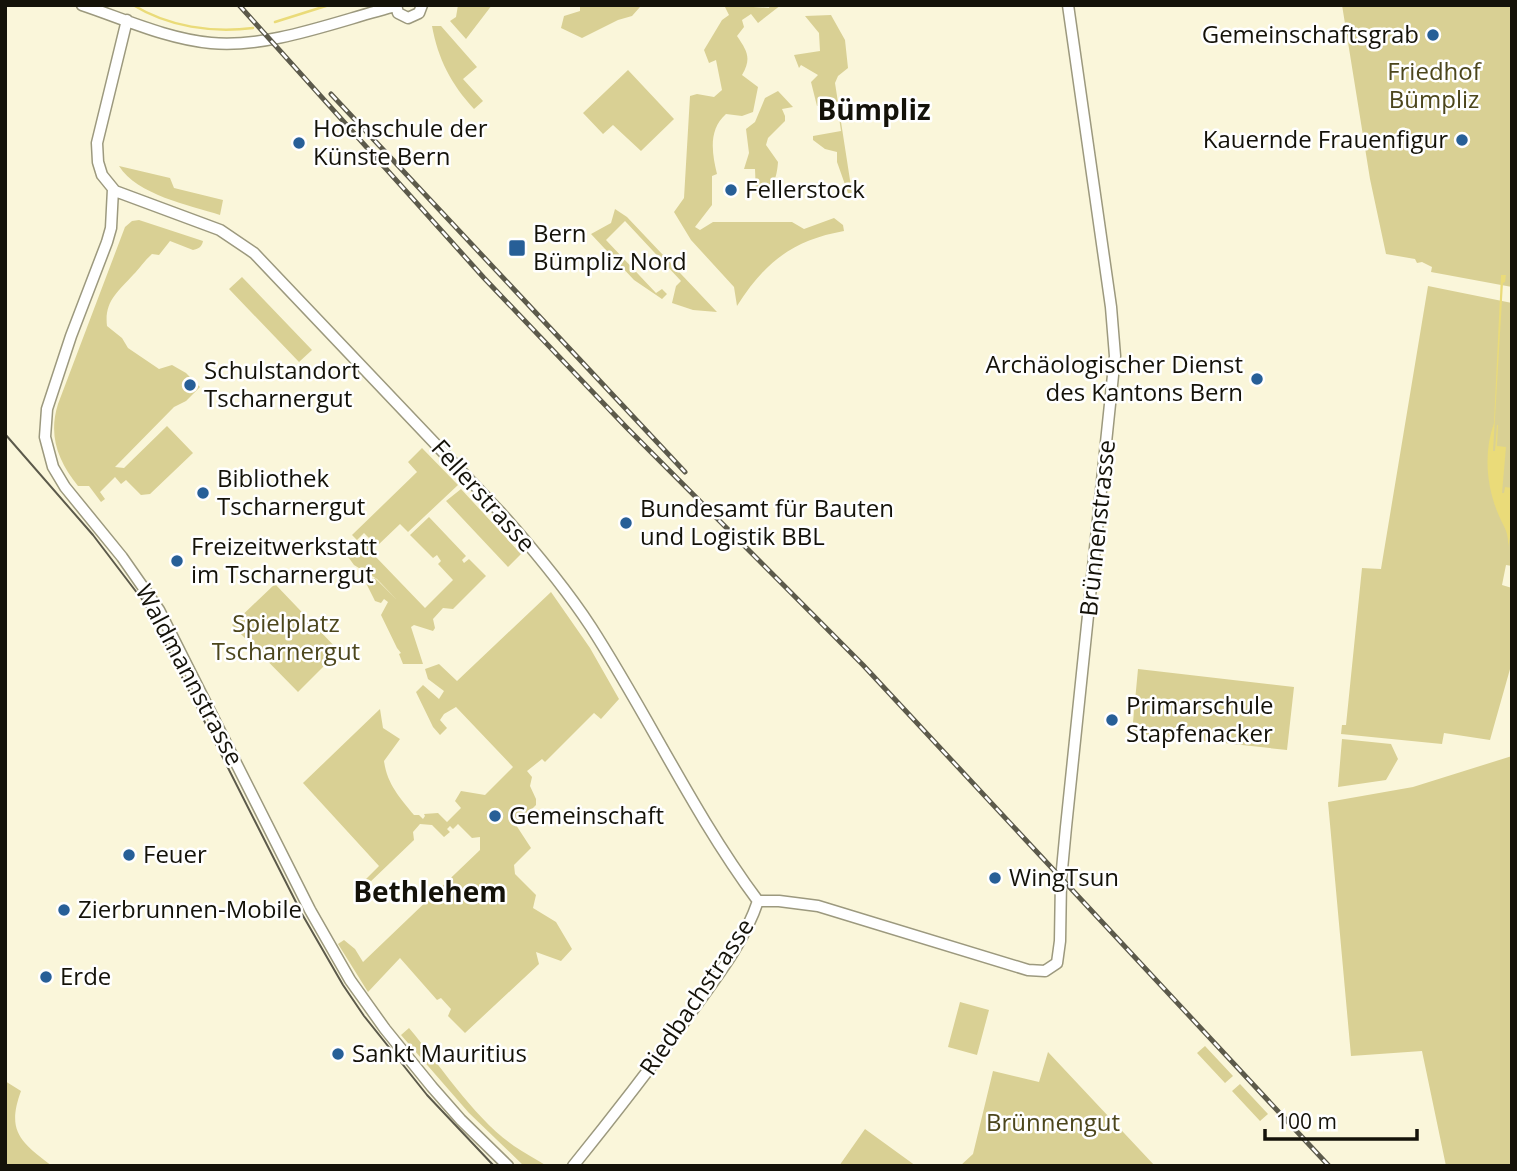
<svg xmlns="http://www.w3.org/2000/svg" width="1517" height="1171" font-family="'Open Sans',sans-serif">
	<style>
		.green { fill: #d9d094 }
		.water { fill: #eadb79 }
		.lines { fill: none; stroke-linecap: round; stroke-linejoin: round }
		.stream { stroke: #eadb79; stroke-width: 2.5 }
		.tertiary-casing { stroke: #9c997e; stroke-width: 13 }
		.tertiary { stroke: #fff; stroke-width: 10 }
		.tram { stroke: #5c5a4b; stroke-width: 2 }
		.rail-casing { stroke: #5c5a4b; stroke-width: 5 }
		.rail { stroke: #fff; stroke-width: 2.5; stroke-dasharray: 8; stroke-linecap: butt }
		.poi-dot { fill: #275f97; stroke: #fff; stroke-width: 2.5 }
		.labels { text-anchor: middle; stroke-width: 5; stroke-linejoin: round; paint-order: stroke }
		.poi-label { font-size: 24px; fill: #141209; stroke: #fff; text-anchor: start }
		.park-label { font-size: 24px; fill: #4c461c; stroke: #fff }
		.street-label { font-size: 24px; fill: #141209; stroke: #fff }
		.quarter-label { font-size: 28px; font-weight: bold; fill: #141209; stroke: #fff }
	</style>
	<rect width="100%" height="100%" fill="#faf6da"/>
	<!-- green -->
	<path class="green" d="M458,5H492L466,39L450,21L456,17Z
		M580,5H639L640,7L632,16L618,20L582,38L561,28L564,16L580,11Z
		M724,5L769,8L770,5H781L758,23L751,14L742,20L744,27L737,36C747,51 752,58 742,75L758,87L753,112L742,116L726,114C708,130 712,153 717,174L712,176V205L695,227L700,230L713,222H792L804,229L834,218L843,225L844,231C793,240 765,262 737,306L734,287L691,240L674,212L684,198L690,96L697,94L714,97L722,90L716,60L709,63L704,50L722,20L729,15Z
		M1342,5H1512V287L1431,272L1432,267L1422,262L1417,263L1415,259L1386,254L1370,179Z
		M831,15L845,40L848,68L838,76L835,83L852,193H848L837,162V152L825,149L813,140V136L841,131L838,111H836L834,103L817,106L811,82L818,75L801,65L799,68L794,55L820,51L819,33L805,16Z
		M432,26H441L477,67L463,79L483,101L474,109C451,84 438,59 432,26Z
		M628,70L674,119L641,151L613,125L603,134L583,113Z
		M778,91L793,107L782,109L785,116V121L768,138L766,145L778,162C777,177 773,193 756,194L755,169H744L749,153L746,129L755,122L765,98Z
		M119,166L170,178L174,188L223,200L220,215C189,205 137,195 119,166Z
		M615,209L627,217L717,312L693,310L672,303L676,286L681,281L625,221L606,240L656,293L662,289L667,294L662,299L634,280L591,234L611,223Z
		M139,220L203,241C202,247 198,249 193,250L170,241L159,255L152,254C144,261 140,268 133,275C118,292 104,301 107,326L122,338L128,348L159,369L172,365L186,373L200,387L186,401L174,407L115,467L124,468L167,426L193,453L150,494L141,495L126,480L121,484L115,477L100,492L105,499L101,502L89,486H78C58,461 48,436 58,404L125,227L132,221Z
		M242,277L312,350L299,362L229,289Z
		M1428,286L1512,303V566L1506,565L1502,585L1512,588V662L1490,740L1444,733L1442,744L1341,734L1342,725H1346L1362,568L1381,569Z
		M422,448L458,485L408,532L400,524L377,546L364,533L357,540L352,535L417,472L408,462Z
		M461,489L521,554L508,567L446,501Z
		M429,517L466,556L462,560L464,563L469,559L486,576L453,609L443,608L433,619L435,628L433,631L414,625L411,627L423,664H403L399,654L401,653L397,648L381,615L388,602L384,599L381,603L375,601L362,575L367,573L371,579L375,578L397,600L377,579L354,565L346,554L363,538L374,550V555L425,608L453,580L438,564L441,561L437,555L433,558L410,535Z
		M275,584L339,651L298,692L232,625Z
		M551,592L590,648L619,699L601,719L594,713L545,762L542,759L527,771L532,777L530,786L536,799V805L516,825L531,848L514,865L515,874L536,895L533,908L556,922L572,949L561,961L536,952L539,964L465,1033L448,1016L451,1009L441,998L437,1000L400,958L368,992L338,944L344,940L355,949L363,962L480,850V837L472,838L458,824L453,829L450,826L447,829L450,832L444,837L432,825L420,824L413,832L414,840L368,884L365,880L379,866L303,783L380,709L383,728L400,739L384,761C387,784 400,798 414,815H419L423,819L425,816L424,814L438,813L447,822L461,808L455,801L461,791L485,795L513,767L456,707L444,714L440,720L447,728L440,735L433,727L416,692L423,685L439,699L444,691L428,679L425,669L439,664L457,681Z
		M1138,669L1294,687L1287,750L1132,733Z
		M1342,739L1391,744L1398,759L1386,780L1338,787Z
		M1512,756V1166H1446L1422,1051L1351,1056L1328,802L1413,787Z
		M960,1002L989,1010L977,1055L948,1047Z
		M409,1028C440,1065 474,1118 514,1146C524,1153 536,1159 547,1166H524L469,1113L401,1035Z
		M1205,1046L1233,1076L1225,1083L1197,1053Z
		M1048,1052L1155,1166H960L973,1154L993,1071L1039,1082Z
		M5,1081L21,1091C6,1132 21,1142 52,1166H5Z
		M1240,1084L1268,1114L1260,1121L1232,1091Z
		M865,1129L916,1166H839Z"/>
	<!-- water -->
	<path class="water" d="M1501,275H1506L1505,282L1503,283L1493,451H1495L1497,425H1498L1497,446L1506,447L1502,493H1504L1505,487L1512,488V527L1508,547C1509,530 1503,527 1497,511C1486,483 1484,451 1494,423Z"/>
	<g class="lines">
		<!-- stream -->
		<path class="stream" d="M133,5C169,27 212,33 253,28
			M275,22L329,5"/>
		<defs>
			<path id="tertiary" d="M82,5C124,19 167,39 211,43C268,49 340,20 396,6
				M396,5L398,13L408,18L419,13L422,5
				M127,20L97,143L98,162L102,175L115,191L220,230L254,253L501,513C533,549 564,586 591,627C649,717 694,815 758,901
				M113,189L111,228L107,242L71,336L47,409L45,437L53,467L65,487L122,557L159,610L310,910L350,980L385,1029L432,1087L461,1120L508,1166
				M758,901H779L818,906L1028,970L1045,971L1057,963L1060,941L1061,880L1066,827L1115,356L1111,307L1068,5
				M573,1166C615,1114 656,1061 695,1007C719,974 745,940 758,901"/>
		</defs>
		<!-- tertiary casing -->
		<use href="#tertiary" class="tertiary-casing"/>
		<!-- tertiary -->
		<use href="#tertiary" class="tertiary"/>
		<!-- tram -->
		<path class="tram" d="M5,434L93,535L144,602L302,914L343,985L364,1016L427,1095L494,1166"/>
		<defs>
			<path id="rail" d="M239,5L484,278L626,427L863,665L1329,1166
				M331,94L685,472"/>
		</defs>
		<!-- rail casing -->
		<use href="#rail" class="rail-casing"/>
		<!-- rail -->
		<use href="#rail" class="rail"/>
	</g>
	<!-- markers -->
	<g class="poi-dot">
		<circle cx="1433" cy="35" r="7"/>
		<circle cx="1462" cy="140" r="7"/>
		<circle cx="299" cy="143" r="7"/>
		<circle cx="731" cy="190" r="7"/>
		<rect x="508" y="239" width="18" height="18" rx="3.5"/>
		<circle cx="1257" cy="379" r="7"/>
		<circle cx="190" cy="385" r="7"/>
		<circle cx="203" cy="493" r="7"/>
		<circle cx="626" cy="523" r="7"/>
		<circle cx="177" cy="561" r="7"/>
		<circle cx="1112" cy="720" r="7"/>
		<circle cx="495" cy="816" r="7"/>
		<circle cx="129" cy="855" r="7"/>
		<circle cx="995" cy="878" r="7"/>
		<circle cx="64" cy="910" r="7"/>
		<circle cx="46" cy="977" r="7"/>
		<circle cx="338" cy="1054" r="7"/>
	</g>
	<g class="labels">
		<!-- poi labels -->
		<g class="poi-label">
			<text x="1419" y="43" text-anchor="end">Gemeinschaftsgrab</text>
			<text x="313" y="137">Hochschule der<tspan x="313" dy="28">Künste Bern</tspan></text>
			<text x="1448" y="148" text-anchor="end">Kauernde Frauenfigur</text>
			<text x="745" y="198">Fellerstock</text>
			<text x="533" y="242">Bern<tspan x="533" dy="28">Bümpliz Nord</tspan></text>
			<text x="1243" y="373" text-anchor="end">Archäologischer Dienst<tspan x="1243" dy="28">des Kantons Bern</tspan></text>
			<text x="204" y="379">Schulstandort<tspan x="204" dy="28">Tscharnergut</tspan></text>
			<text x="217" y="487">Bibliothek<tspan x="217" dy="28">Tscharnergut</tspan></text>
			<text x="640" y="517">Bundesamt für Bauten<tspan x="640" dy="28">und Logistik BBL</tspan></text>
			<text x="191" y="555">Freizeitwerkstatt<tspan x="191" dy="28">im Tscharnergut</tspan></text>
			<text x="1126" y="714">Primarschule<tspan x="1126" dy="28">Stapfenacker</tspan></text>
			<text x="509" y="824">Gemeinschaft</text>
			<text x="143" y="863">Feuer</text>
			<text x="1009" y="886">WingTsun</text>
			<text x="78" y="918">Zierbrunnen-Mobile</text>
			<text x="60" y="985">Erde</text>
			<text x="352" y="1062">Sankt Mauritius</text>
		</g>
		<!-- park labels -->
		<g class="park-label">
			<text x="1434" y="80">Friedhof<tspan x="1434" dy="28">Bümpliz</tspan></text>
			<text x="286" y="632">Spielplatz<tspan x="286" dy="28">Tscharnergut</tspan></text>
			<text x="1053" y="1131">Brünnengut</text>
		</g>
		<!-- street labels -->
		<g class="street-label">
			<text transform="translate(483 496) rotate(48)" y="8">Fellerstrasse</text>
			<text transform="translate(1098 528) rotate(-84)" y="8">Brünnenstrasse</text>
			<text transform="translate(189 675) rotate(62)" y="8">Waldmannstrasse</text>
			<text transform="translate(697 997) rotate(-56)" y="8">Riedbachstrasse</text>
		</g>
		<!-- quarter labels -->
		<g class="quarter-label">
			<text x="874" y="120">Bümpliz</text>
			<text x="430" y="902">Bethlehem</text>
		</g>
	</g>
	<!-- border -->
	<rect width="1517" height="1171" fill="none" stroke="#141209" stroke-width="14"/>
	<!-- scale -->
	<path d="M1265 1129v10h152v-10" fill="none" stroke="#141209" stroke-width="3.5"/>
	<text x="1276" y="1129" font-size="21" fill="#141209" stroke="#ffffff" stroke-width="5" paint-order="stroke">100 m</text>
</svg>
